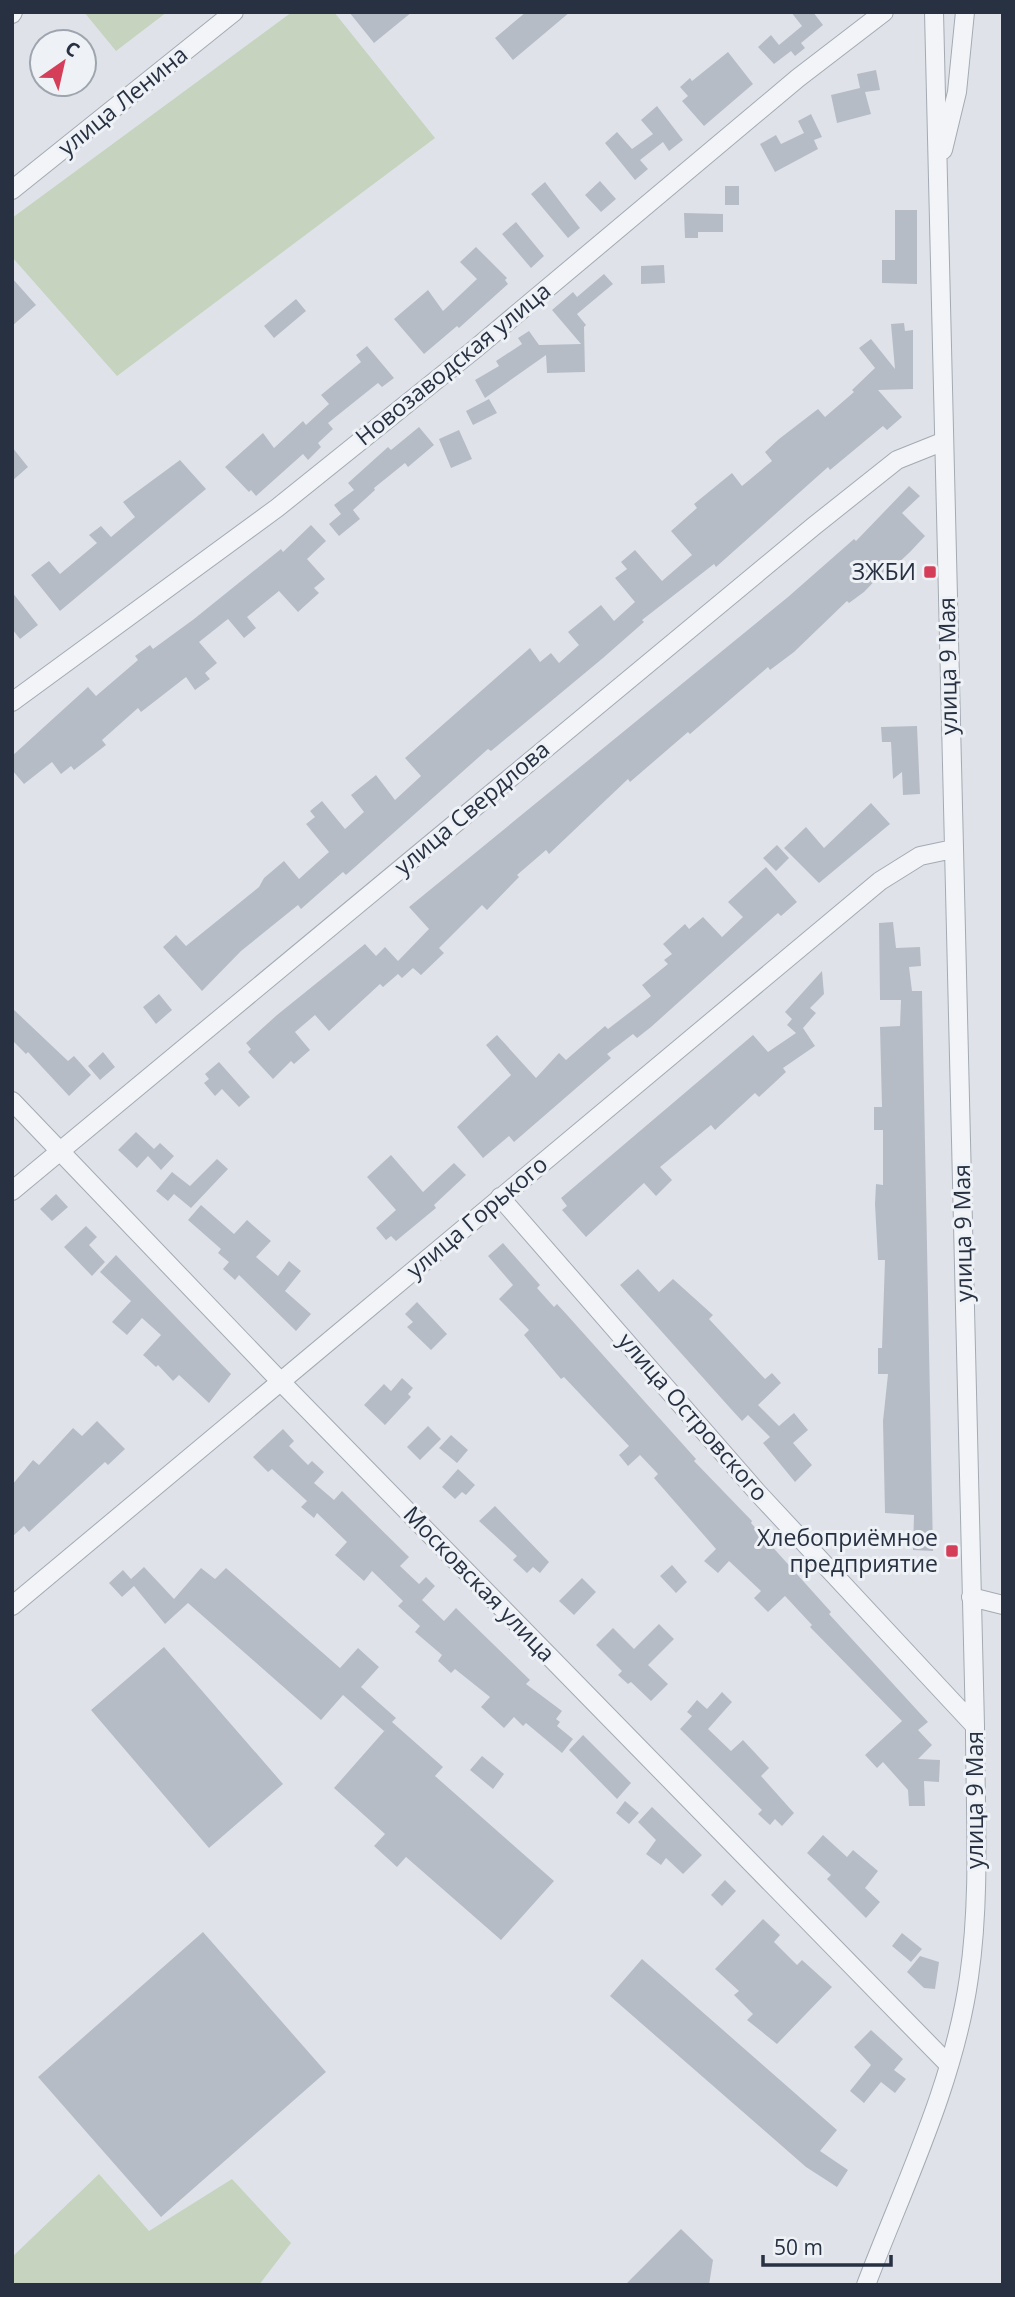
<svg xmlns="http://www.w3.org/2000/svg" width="1015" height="2297" font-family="'Open Sans',sans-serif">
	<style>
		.green { fill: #c5d3bf }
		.building { fill: #b6bcc6 }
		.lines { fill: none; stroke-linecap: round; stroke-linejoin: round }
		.minor-casing { stroke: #a4aab3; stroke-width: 20 }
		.minor { stroke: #f2f4f7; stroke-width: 18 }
		.poi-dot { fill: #d43e58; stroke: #eef2f6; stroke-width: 2.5 }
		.labels { text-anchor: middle; stroke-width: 6; stroke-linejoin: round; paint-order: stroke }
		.street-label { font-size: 23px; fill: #273141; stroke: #eef2f6 }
		.poi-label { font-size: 23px; fill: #273141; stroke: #eef2f6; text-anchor: end }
	</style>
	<rect width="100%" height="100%" fill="#dfe3e9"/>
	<!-- green -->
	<path class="green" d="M84,12H167L116,51Z
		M292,12H334L435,138L117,376L12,257V218Z
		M99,2174L149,2231L232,2179L291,2243L259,2285H12V2257Z"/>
	<!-- building -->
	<path class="building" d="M349,12H412L374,43Z
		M526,12H570L513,60L495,38Z
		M791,12H813L823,25L801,43L805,48L795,56L791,51L774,64L758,47L771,35L779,45L802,26Z
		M728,52L753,84L704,126L682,101L688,96L680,87L690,78L692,81Z
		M876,70L880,90L865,92L871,114L837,123L831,95L860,88L857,74Z
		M657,106L683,140L669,151L663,142L640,160L648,169L635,180L605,143L617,132L632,149L653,134L641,120Z
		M811,114L822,137L814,140L818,149L775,172L760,144L776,135L781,144L804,133L798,121Z
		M600,181L616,199L601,212L585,195Z
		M545,182L580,228L568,238L531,194Z
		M725,186H739V205H725Z
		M895,210H917V284L882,283V260H895Z
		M684,213L723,214V232H698V238H685Z
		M516,222L544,256L531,268L502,234Z
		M476,247L507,278L505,280L508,284L459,328L457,326L424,354L394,319L428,290L443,311L477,279L460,262Z
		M664,265L665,283L641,284V266Z
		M604,274L613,284L577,314L586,325L584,327L585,372L547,373L546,355L485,398L475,380L499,366L496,361L522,344L518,338L529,331L539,345L581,344L552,310L573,292L577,297Z
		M12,278L36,305L12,326Z
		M296,299L306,311L274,338L264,326Z
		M904,323L905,331L913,330V389L878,390L902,417L887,430L883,426L830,470L828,467L716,567L714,564L642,620L644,622L603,658L491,751L488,749L346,875L343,872L301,909L298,905L241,951L202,991L163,947L176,935L186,946L259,887L264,878L284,861L299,879L329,852L306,824L315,817L310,811L322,801L345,829L364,812L351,795L376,775L395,800L421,776L405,758L530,648L540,662L551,653L559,663L579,645L568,632L601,605L614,621L635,602L615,578L627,569L621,562L635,550L662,581L692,555L671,531L697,508L694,504L732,473L742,486L772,461L765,452L779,439L818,409L825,417L854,392L852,390L875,368L859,348L871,339L895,369L891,324Z
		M367,346L394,378L382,387L378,383L328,423L333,429L318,443L321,447L308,460L303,454L256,496L251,490L249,492L225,467L263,433L274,448L303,421L306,425L329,404L321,395L361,362L356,355Z
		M489,399L497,413L473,425L466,411Z
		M419,427L434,445L408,467L405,463L374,488L375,490L353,510L360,519L339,536L329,524L341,514L334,505L354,490L348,483L388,447L391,450Z
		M459,430L472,459L451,468L439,439Z
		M12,447L28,467L12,481Z
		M180,460L206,489L60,611L31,575L49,561L60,574L97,543L89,535L101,526L111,537L135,517L123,502Z
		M909,486L920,496L902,513L925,536L910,552L894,567L891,564L864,592L849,603L847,601L794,652L770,670L768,667L690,734L688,732L630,782L628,779L549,854L546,850L517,875L519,877L487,910L482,905L439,948L444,953L421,975L413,968L402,978L398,974L383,987L380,984L329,1031L315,1015L295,1032L310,1050L294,1064L291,1061L273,1079L248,1052L251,1049L246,1043L277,1015L365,944L376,956L385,947L398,961L429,929L409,907L788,597L854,539L856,541Z
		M311,525L326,541L307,559L325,579L314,588L319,593L298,612L279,591L247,617L256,628L244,638L228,619L199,642L217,663L205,673L210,679L195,690L186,677L141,712L138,708L102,740L106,745L74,770L71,766L61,774L52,762L24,784L12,770V756L77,697L88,687L96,696L138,660L135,656L150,645L153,649L194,619L281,549L283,552Z
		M12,592L38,625L20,639L12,629Z
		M917,726L920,794L903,795L902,772L893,779L891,742H882L881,727Z
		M871,803L890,824L819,883L784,848L806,827L824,848Z
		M777,845L789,858L776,871L763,858Z
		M766,867L797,902L781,916L778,913L651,1027L637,1038L633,1034L607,1054L611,1058L514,1142L509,1136L483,1158L457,1127L511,1075L486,1045L497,1035L536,1078L559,1053L566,1060L605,1026L608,1029L651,996L642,985L668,964L664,960L672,954L663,944L685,924L689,929L703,917L722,937L743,917L728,902Z
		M893,922L896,948L920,947L921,966L909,967L912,991H922L933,1551L913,1550L914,1515L885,1513L883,1421L888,1374H878V1348H882L885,1260H878L875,1204L876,1184L883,1185V1130H874V1107H882L880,1027L900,1026L901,1000H880L879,923Z
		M822,971L824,994L810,1008L816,1013L803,1028L815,1046L783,1068L786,1072L759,1097L755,1093L715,1130L711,1125L660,1167L672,1180L656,1196L644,1183L586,1237L562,1210L567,1206L561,1198L753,1035L768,1052L796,1033L787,1025L792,1019L785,1012Z
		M159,994L172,1010L156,1024L143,1007Z
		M12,1008L68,1061L74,1056L91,1075L69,1096L28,1052L26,1054L12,1040Z
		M103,1052L115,1067L100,1080L88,1066Z
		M219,1062L250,1097L239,1107L222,1089L215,1096L204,1083L209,1079L205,1074Z
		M136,1132L154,1149L160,1143L174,1156L161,1170L148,1156L137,1168L118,1150Z
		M391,1155L423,1192L454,1163L466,1175L434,1205L436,1208L396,1241L391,1236L386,1240L376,1228L396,1210L367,1177Z
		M217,1159L228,1169L191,1208L174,1194L168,1201L156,1191L172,1172L190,1186Z
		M56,1194L68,1207L52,1221L40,1209Z
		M201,1205L234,1234L247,1220L271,1241L256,1257L278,1276L289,1261L301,1271L285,1291L311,1314L296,1331L239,1275L235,1280L223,1269L229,1262L218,1253L221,1249L188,1220Z
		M86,1226L97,1237L89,1245L105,1262L92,1276L64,1247Z
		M503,1243L540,1285L537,1288L554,1307L557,1304L568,1316L696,1459L694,1461L752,1521L751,1523L831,1612L829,1614L928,1722L918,1730L932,1745L918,1759L940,1760L939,1782L924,1781L925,1806H909L908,1790L883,1762L877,1768L865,1755L902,1721L810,1627L812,1625L785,1596L768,1612L754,1598L761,1591L729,1561L718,1573L704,1561L716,1549L654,1478L658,1474L640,1455L628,1466L619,1455L629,1446L564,1377L561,1379L524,1335L529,1330L499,1299L513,1285L488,1256Z
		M116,1255L231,1374L209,1403L179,1375L173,1381L158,1365L156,1367L143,1355L161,1335L142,1318L127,1335L112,1322L131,1301L100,1272Z
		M638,1269L659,1292L673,1279L713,1315L709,1319L765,1379L772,1373L781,1383L758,1405L779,1426L794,1413L808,1430L793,1443L812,1465L795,1482L763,1443L770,1437L748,1415L742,1421L731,1409L620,1285Z
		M417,1302L447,1334L431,1350L407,1327L413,1322L405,1314Z
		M402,1378L413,1388L408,1394L411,1397L385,1425L364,1405L384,1384L391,1391Z
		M97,1421L125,1449L108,1465L105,1462L29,1532L24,1526L12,1537V1485L33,1460L39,1465L73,1428L82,1436Z
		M428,1426L441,1439L420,1460L407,1447Z
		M283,1429L294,1441L289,1446L308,1465L312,1461L324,1472L314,1483L334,1500L342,1491L409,1557L400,1566L419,1584L426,1577L435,1586L422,1600L444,1621L456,1608L530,1680L526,1684L562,1711L556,1719L560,1722L557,1726L573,1739L562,1753L526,1723L523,1726L514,1717L504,1728L481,1707L490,1697L455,1669L451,1673L438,1661L442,1655L415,1632L420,1626L398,1606L403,1601L372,1571L364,1581L335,1555L347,1542L317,1513L314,1518L301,1507L307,1501L272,1469L268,1472L253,1457Z
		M451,1435L468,1450L457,1463L439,1448Z
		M458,1469L475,1485L466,1495L462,1492L455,1499L442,1487Z
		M495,1506L549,1562L540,1573L533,1567L527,1573L513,1560L517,1556L479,1521Z
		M672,1565L687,1582L676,1593L660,1576Z
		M144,1567L174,1599L201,1568L215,1579L226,1568L340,1668L358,1648L379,1667L361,1687L396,1718L392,1722L443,1767L435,1776L554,1881L501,1940L406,1857L397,1867L374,1846L385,1834L334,1788L386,1729L384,1731L343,1695L321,1720L188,1603L165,1624L134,1586L122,1597L109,1583L123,1570L131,1579Z
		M582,1578L596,1592L574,1615L559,1601Z
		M659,1624L674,1639L648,1665L668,1684L651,1701L631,1682L628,1684L618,1675L622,1671L596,1645L613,1628L634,1649Z
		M164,1647L283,1784L209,1848L91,1710Z
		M722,1692L732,1702L708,1729L731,1751L743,1740L769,1768L761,1776L794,1813L782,1826L775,1819L770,1825L758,1814L762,1810L680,1729L692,1716L687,1712L697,1700L707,1709Z
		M583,1735L631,1783L617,1799L569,1750Z
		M482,1756L504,1774L493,1789L470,1770Z
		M625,1801L639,1813L629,1824L616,1813Z
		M652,1807L702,1855L683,1874L666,1858L661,1865L646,1854L656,1840L638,1822Z
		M823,1835L847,1857L853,1850L878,1871L865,1888L880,1902L866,1918L827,1879L831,1875L807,1853Z
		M725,1880L736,1891L722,1906L711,1895Z
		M763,1919L780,1935L774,1942L797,1965L802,1960L832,1987L777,2044L747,2020L753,2014L734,1995L739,1991L715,1969Z
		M203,1932L326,2072L161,2217L38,2077Z
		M902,1933L922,1949L911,1962L892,1946Z
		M920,1956L939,1962L935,1989L924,1988L907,1972Z
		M642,1959L837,2130L820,2151L848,2170L837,2187L806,2167L610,1996Z
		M871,2030L903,2059L894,2070L906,2079L895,2093L881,2082L864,2103L850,2091L871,2065L854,2047Z
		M681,2229L713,2260L709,2285H625Z"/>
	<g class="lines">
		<defs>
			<path id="minor" d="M12,14L13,12
				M943,150L957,92L965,12
				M12,190L234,12
				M12,702L277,508L475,349L798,78L884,12
				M12,1101L282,1383L948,2064
				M12,1191L814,526L897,460L942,442
				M500,1197L757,1492L975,1726
				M971,1597L1003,1605
				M12,1606L880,881L920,856L953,849
				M866,2285C904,2185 954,2084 969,1977C981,1895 975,1809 975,1726L934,12"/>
		</defs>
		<!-- minor casing -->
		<use href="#minor" class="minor-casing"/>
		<!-- minor -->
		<use href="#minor" class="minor"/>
	</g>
	<!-- markers -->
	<g class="poi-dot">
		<rect x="923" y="565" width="14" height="14" rx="3.5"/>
		<rect x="945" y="1544" width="14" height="14" rx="3.5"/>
	</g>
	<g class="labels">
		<!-- street labels -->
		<g class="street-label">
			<text transform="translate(123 101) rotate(-39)" y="8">улица Ленина</text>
			<text transform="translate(453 364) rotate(-39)" y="8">Новозаводская улица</text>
			<text transform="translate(948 666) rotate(-91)" y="8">улица 9 Мая</text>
			<text transform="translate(472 808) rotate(-40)" y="8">улица Свердлова</text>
			<text transform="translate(477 1217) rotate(-40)" y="8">улица Горького</text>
			<text transform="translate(963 1233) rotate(-91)" y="8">улица 9 Мая</text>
			<text transform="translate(693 1417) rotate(49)" y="8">улица Островского</text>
			<text transform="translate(479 1584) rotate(46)" y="8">Московская улица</text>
			<text transform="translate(975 1800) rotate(-90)" y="8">улица 9 Мая</text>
		</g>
		<!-- poi labels -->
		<g class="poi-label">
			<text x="916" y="580">ЗЖБИ</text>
			<text x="938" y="1546">Хлебоприёмное<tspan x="938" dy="26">предприятие</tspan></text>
		</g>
	</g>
	<!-- border -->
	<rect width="1015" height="2297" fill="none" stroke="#273141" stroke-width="28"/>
	<!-- north arrow -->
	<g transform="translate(63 63) rotate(34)"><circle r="33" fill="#eef2f6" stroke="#9ea5ae" stroke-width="2"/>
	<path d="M0-5L12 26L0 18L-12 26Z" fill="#d43e58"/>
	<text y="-10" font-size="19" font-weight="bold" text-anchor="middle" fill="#273141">С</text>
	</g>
	<!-- scale -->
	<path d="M763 2255v10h128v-10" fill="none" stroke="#273141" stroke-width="3.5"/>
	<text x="774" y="2255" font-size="21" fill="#273141" stroke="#eef2f6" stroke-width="5" paint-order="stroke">50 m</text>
</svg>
